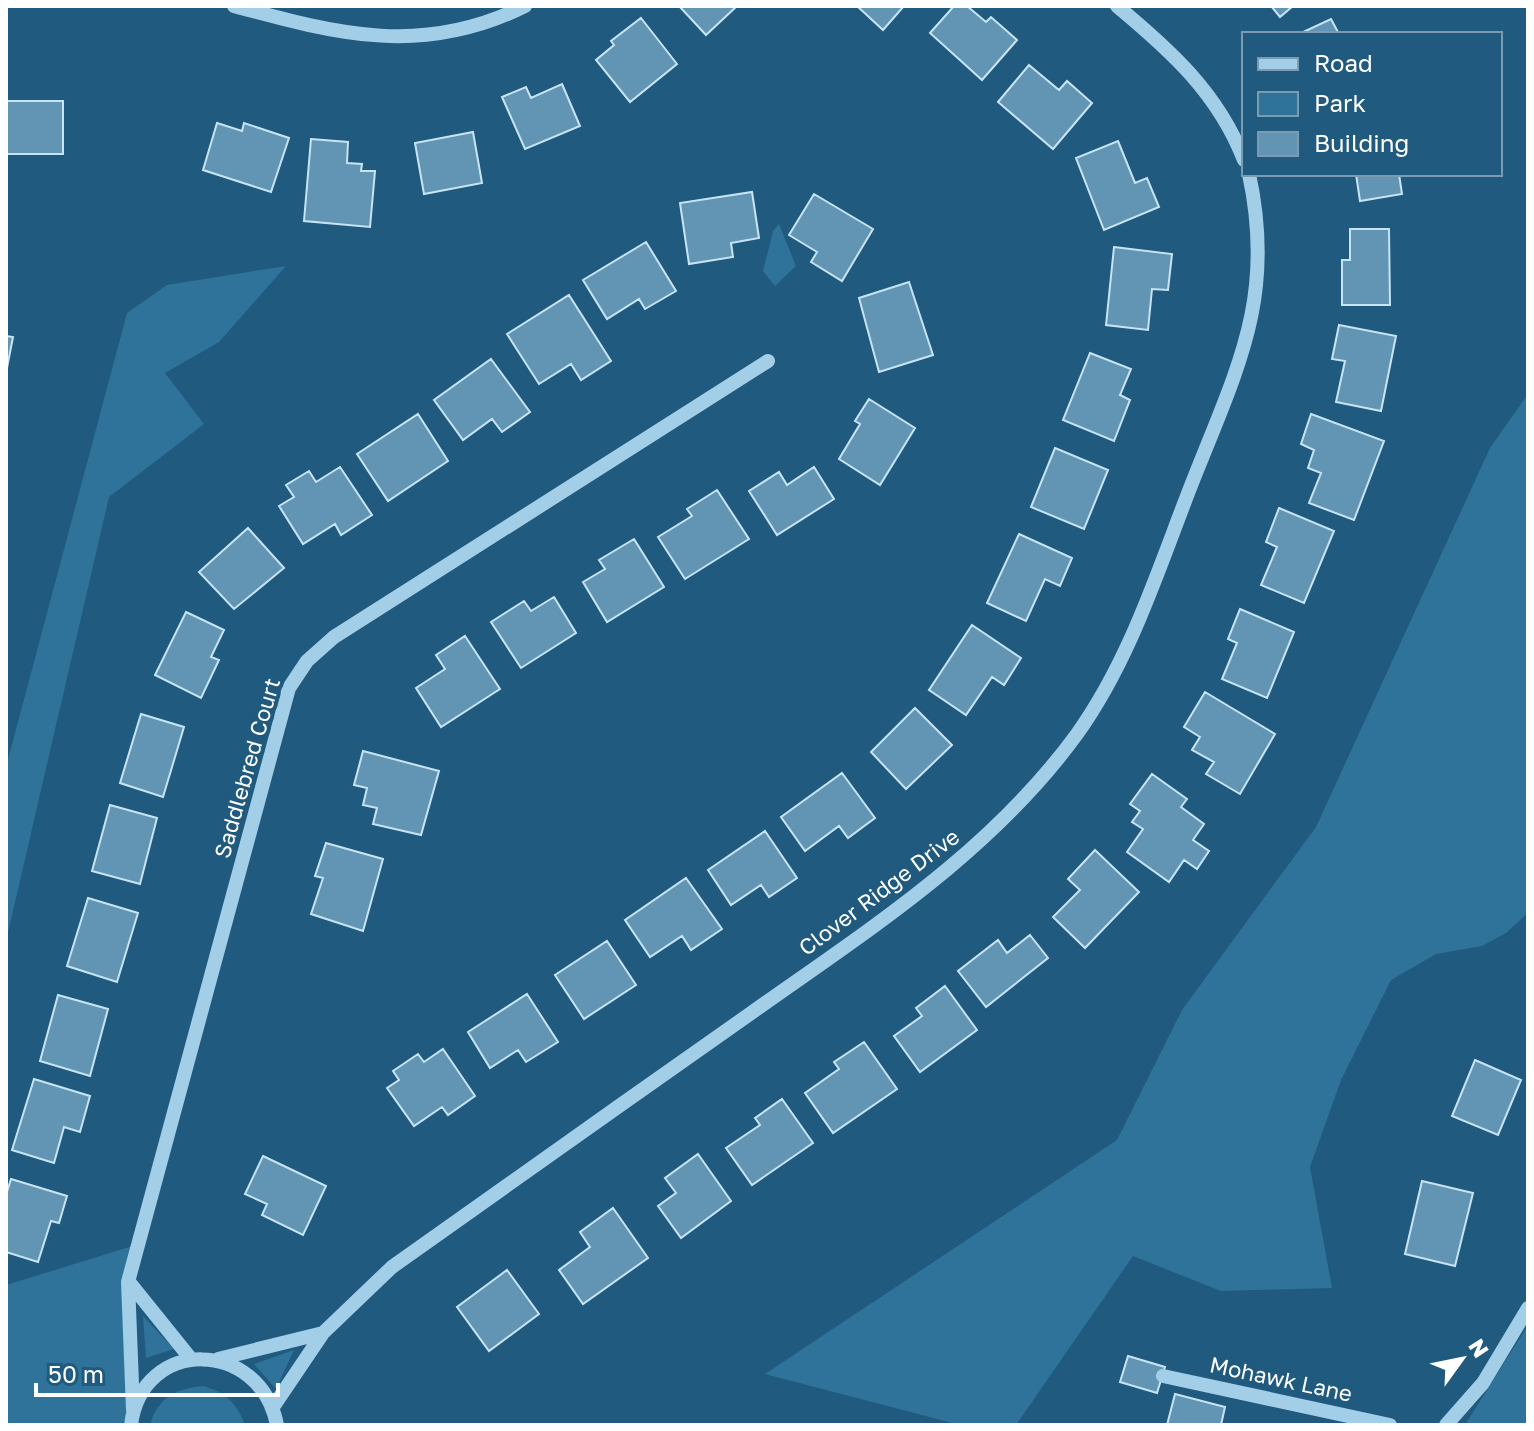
<svg xmlns="http://www.w3.org/2000/svg" width="1534" height="1431" font-family="'Golos Text',sans-serif">
	<style>
		.green { fill: #2f739a }
		.building { fill: #6195b3; stroke: #c7e4f6; stroke-width: 2 }
		.lines { fill: none; stroke-linecap: round; stroke-linejoin: round }
		.minor { stroke: #a3cee7; stroke-width: 14 }
		.labels { text-anchor: middle; stroke-width: 8; stroke-linejoin: round; paint-order: stroke }
		.street-label { font-size: 22px; fill: #fff; stroke: #205a7e }
	</style>
	<rect width="100%" height="100%" fill="#205a7e"/>
	<!-- green -->
	<path class="green" d="M779,224L796,266L775,286L763,271L773,231Z
		M286,266L219,342L165,373L204,424L109,497L6,941V767L127,313L167,285Z
		M1528,394V913L1506,933L1482,946L1436,954L1391,980L1341,1080L1310,1167L1332,1288L1221,1291L1133,1256L1016,1425H960L765,1374L1117,1140L1182,1010L1316,827L1490,448Z
		M139,1244L128,1282L133,1410L121,1425H6V1285Z
		M143,1316L174,1349L146,1358Z
		M1528,1325V1425H1465Z
		M294,1350L276,1389L254,1364Z
		M203,1386C225,1392 237,1403 245,1425H150C157,1398 177,1388 203,1386Z"/>
	<!-- building -->
	<path class="building" d="M679,6H737L706,35Z
		M857,6H904L883,30Z
		M954,6H967L986,22L991,17L1017,40L982,80L930,33Z
		M1271,6H1293L1280,17Z
		M641,18L677,64L630,102L596,60L614,45L611,41Z
		M1331,19L1339,34H1299Z
		M1029,65L1059,90L1067,81L1092,103L1053,149L998,102Z
		M562,84L580,126L525,149L502,97L526,87L531,98Z
		M6,101H63V154H6Z
		M217,123L242,131L244,123L289,138L271,192L203,170Z
		M473,132L482,183L424,194L415,143Z
		M311,139L348,142L347,163L362,164L361,171H375L370,227L304,221Z
		M1118,141L1135,183L1147,178L1159,207L1104,230L1076,158Z
		M1356,174H1399L1402,194L1360,201Z
		M752,192L759,238L731,243L733,257L689,264L680,203Z
		M814,194L873,229L842,281L811,262L817,252L789,235Z
		M1350,229H1389L1390,305H1342V260H1350Z
		M646,242L676,291L645,309L639,299L607,319L583,280Z
		M1114,247L1172,254L1168,290L1152,289L1148,330L1106,325Z
		M909,282L933,355L879,372L859,298Z
		M569,295L611,361L581,380L571,364L539,384L507,334Z
		M1339,325L1396,336L1381,411L1336,402L1345,361L1332,359Z
		M6,336L13,337L6,373Z
		M1090,353L1131,369L1120,395L1130,400L1114,441L1063,420Z
		M491,359L530,412L502,432L492,419L463,440L434,400Z
		M869,399L915,428L880,485L839,459L860,424L855,421Z
		M418,414L448,461L388,501L357,454Z
		M1311,414L1384,441L1354,520L1309,503L1321,473L1308,468L1314,450L1301,444Z
		M1055,448L1108,470L1084,529L1031,507Z
		M340,467L372,515L341,535L335,524L303,544L279,506L294,497L286,485L309,471L316,482Z
		M814,467L834,499L777,535L749,491L779,472L787,485Z
		M717,490L749,539L685,579L658,537L692,516L687,509Z
		M1279,508L1334,531L1304,603L1261,585L1277,547L1266,542Z
		M248,528L284,568L234,609L199,572Z
		M1019,534L1072,558L1060,586L1045,579L1026,621L987,603Z
		M634,539L664,587L607,622L583,582L605,569L599,560Z
		M554,597L576,633L521,668L491,622L524,601L531,611Z
		M1240,609L1294,632L1267,698L1222,679L1237,643L1228,639Z
		M186,612L224,630L211,657L219,660L201,698L155,675Z
		M972,625L1021,658L1004,685L992,677L966,715L929,690Z
		M465,636L500,689L441,727L416,688L445,669L436,655Z
		M1205,692L1275,734L1240,794L1206,774L1214,762L1192,750L1200,737L1184,727Z
		M915,708L952,745L906,789L871,752Z
		M141,714L184,727L163,797L120,783Z
		M363,751L439,771L421,835L373,824L377,808L363,805L367,788L354,785Z
		M842,773L875,818L848,838L839,826L805,851L781,817Z
		M1152,774L1187,799L1181,807L1204,824L1193,840L1209,851L1197,869L1184,860L1169,882L1127,852L1143,829L1132,822L1140,811L1130,804Z
		M110,805L157,818L140,884L92,871Z
		M765,831L797,878L769,897L761,885L731,905L708,870Z
		M326,843L383,859L363,931L311,914L323,878L315,876Z
		M1095,850L1139,892L1085,948L1053,917L1080,890L1068,879Z
		M686,878L722,929L691,950L682,936L650,957L625,920Z
		M88,898L138,913L117,982L67,966Z
		M1030,935L1048,958L986,1007L958,971L998,940L1007,953Z
		M607,941L636,985L584,1019L555,975Z
		M945,986L977,1030L920,1072L894,1036L922,1016L916,1008Z
		M527,994L558,1042L526,1062L518,1050L490,1068L468,1032Z
		M58,995L108,1009L90,1076L40,1061Z
		M864,1042L897,1089L833,1133L805,1093L839,1069L834,1062Z
		M443,1049L475,1096L448,1115L442,1107L414,1126L387,1088L399,1080L393,1071L418,1054L424,1062Z
		M1475,1060L1521,1080L1498,1135L1452,1116Z
		M34,1079L90,1096L80,1132L64,1127L54,1163L12,1150Z
		M782,1099L813,1143L752,1185L726,1148L760,1125L755,1118Z
		M698,1154L731,1201L681,1238L658,1206L676,1193L665,1178Z
		M263,1156L326,1186L303,1235L262,1215L267,1204L245,1194Z
		M11,1179L67,1196L59,1223L51,1221L38,1262L6,1252V1195Z
		M1422,1181L1473,1193L1455,1266L1405,1254Z
		M613,1208L648,1258L583,1304L559,1270L590,1247L580,1232Z
		M507,1270L539,1314L489,1351L457,1307Z
		M1128,1356L1165,1367L1157,1393L1120,1382Z
		M1175,1394L1225,1407L1221,1425H1167Z"/>
	<g class="lines">
		<!-- minor -->
		<path class="minor" d="M234,6C338,34 423,57 525,6
			M1117,6C1171,51 1218,93 1244,160
			M129,1282L191,1359
			M218,1359L323,1333
			M1163,1376L1390,1425
			M273,1407L323,1333L392,1267C513,1181 633,1096 754,1011C871,928 991,852 1077,734C1133,656 1161,560 1196,473C1240,363 1275,294 1249,174
			M133,1410L128,1282L289,688L307,661L334,637L768,361
			M131,1425C142,1337 260,1338 277,1425
			M1446,1425L1483,1383L1528,1308"/>
	</g>
	<g class="labels">
		<!-- street labels -->
		<g class="street-label">
			<text transform="translate(247 768) rotate(-74)" y="8">Saddlebred Court</text>
			<text transform="translate(879 892) rotate(-37)" y="8">Clover Ridge Drive</text>
			<text transform="translate(1281 1379) rotate(12)" y="8">Mohawk Lane</text>
		</g>
	</g>
	<!-- border -->
	<rect width="1534" height="1431" fill="none" stroke="#ffffff" stroke-width="16"/>
	<!-- legend -->
	<rect x="1242" y="32" width="260" height="144" fill="#205a7e" stroke="#799cb2" stroke-width="2"/>
	<rect x="1258" y="58" width="40" height="12" fill="#a3cee7" stroke="#799cb2" stroke-width="2"/>
	<text x="1314" y="72" font-size="24" fill="#ffffff">Road</text>
	<rect x="1258" y="92" width="40" height="24" fill="#2f739a" stroke="#799cb2" stroke-width="2"/>
	<text x="1314" y="112" font-size="24" fill="#ffffff">Park</text>
	<rect x="1258" y="132" width="40" height="24" fill="#6195b3" stroke="#799cb2" stroke-width="2"/>
	<text x="1314" y="152" font-size="24" fill="#ffffff">Building</text>
	<!-- north arrow -->
	<g transform="translate(1462 1359) rotate(57)" stroke="#205a7e" stroke-width="6" paint-order="stroke">
	<path d="M0-6L14 30L0 20L-14 30Z" fill="#ffffff"/>
	<text y="-12" font-size="22" font-weight="bold" text-anchor="middle" fill="#ffffff">N</text>
	</g>
	<!-- scale -->
	<path d="M36 1383v12h242v-12" fill="none" stroke="#ffffff" stroke-width="4"/>
	<text x="48" y="1383" font-size="24" fill="#ffffff" stroke="#205a7e" stroke-width="6" paint-order="stroke">50 m</text>
</svg>
